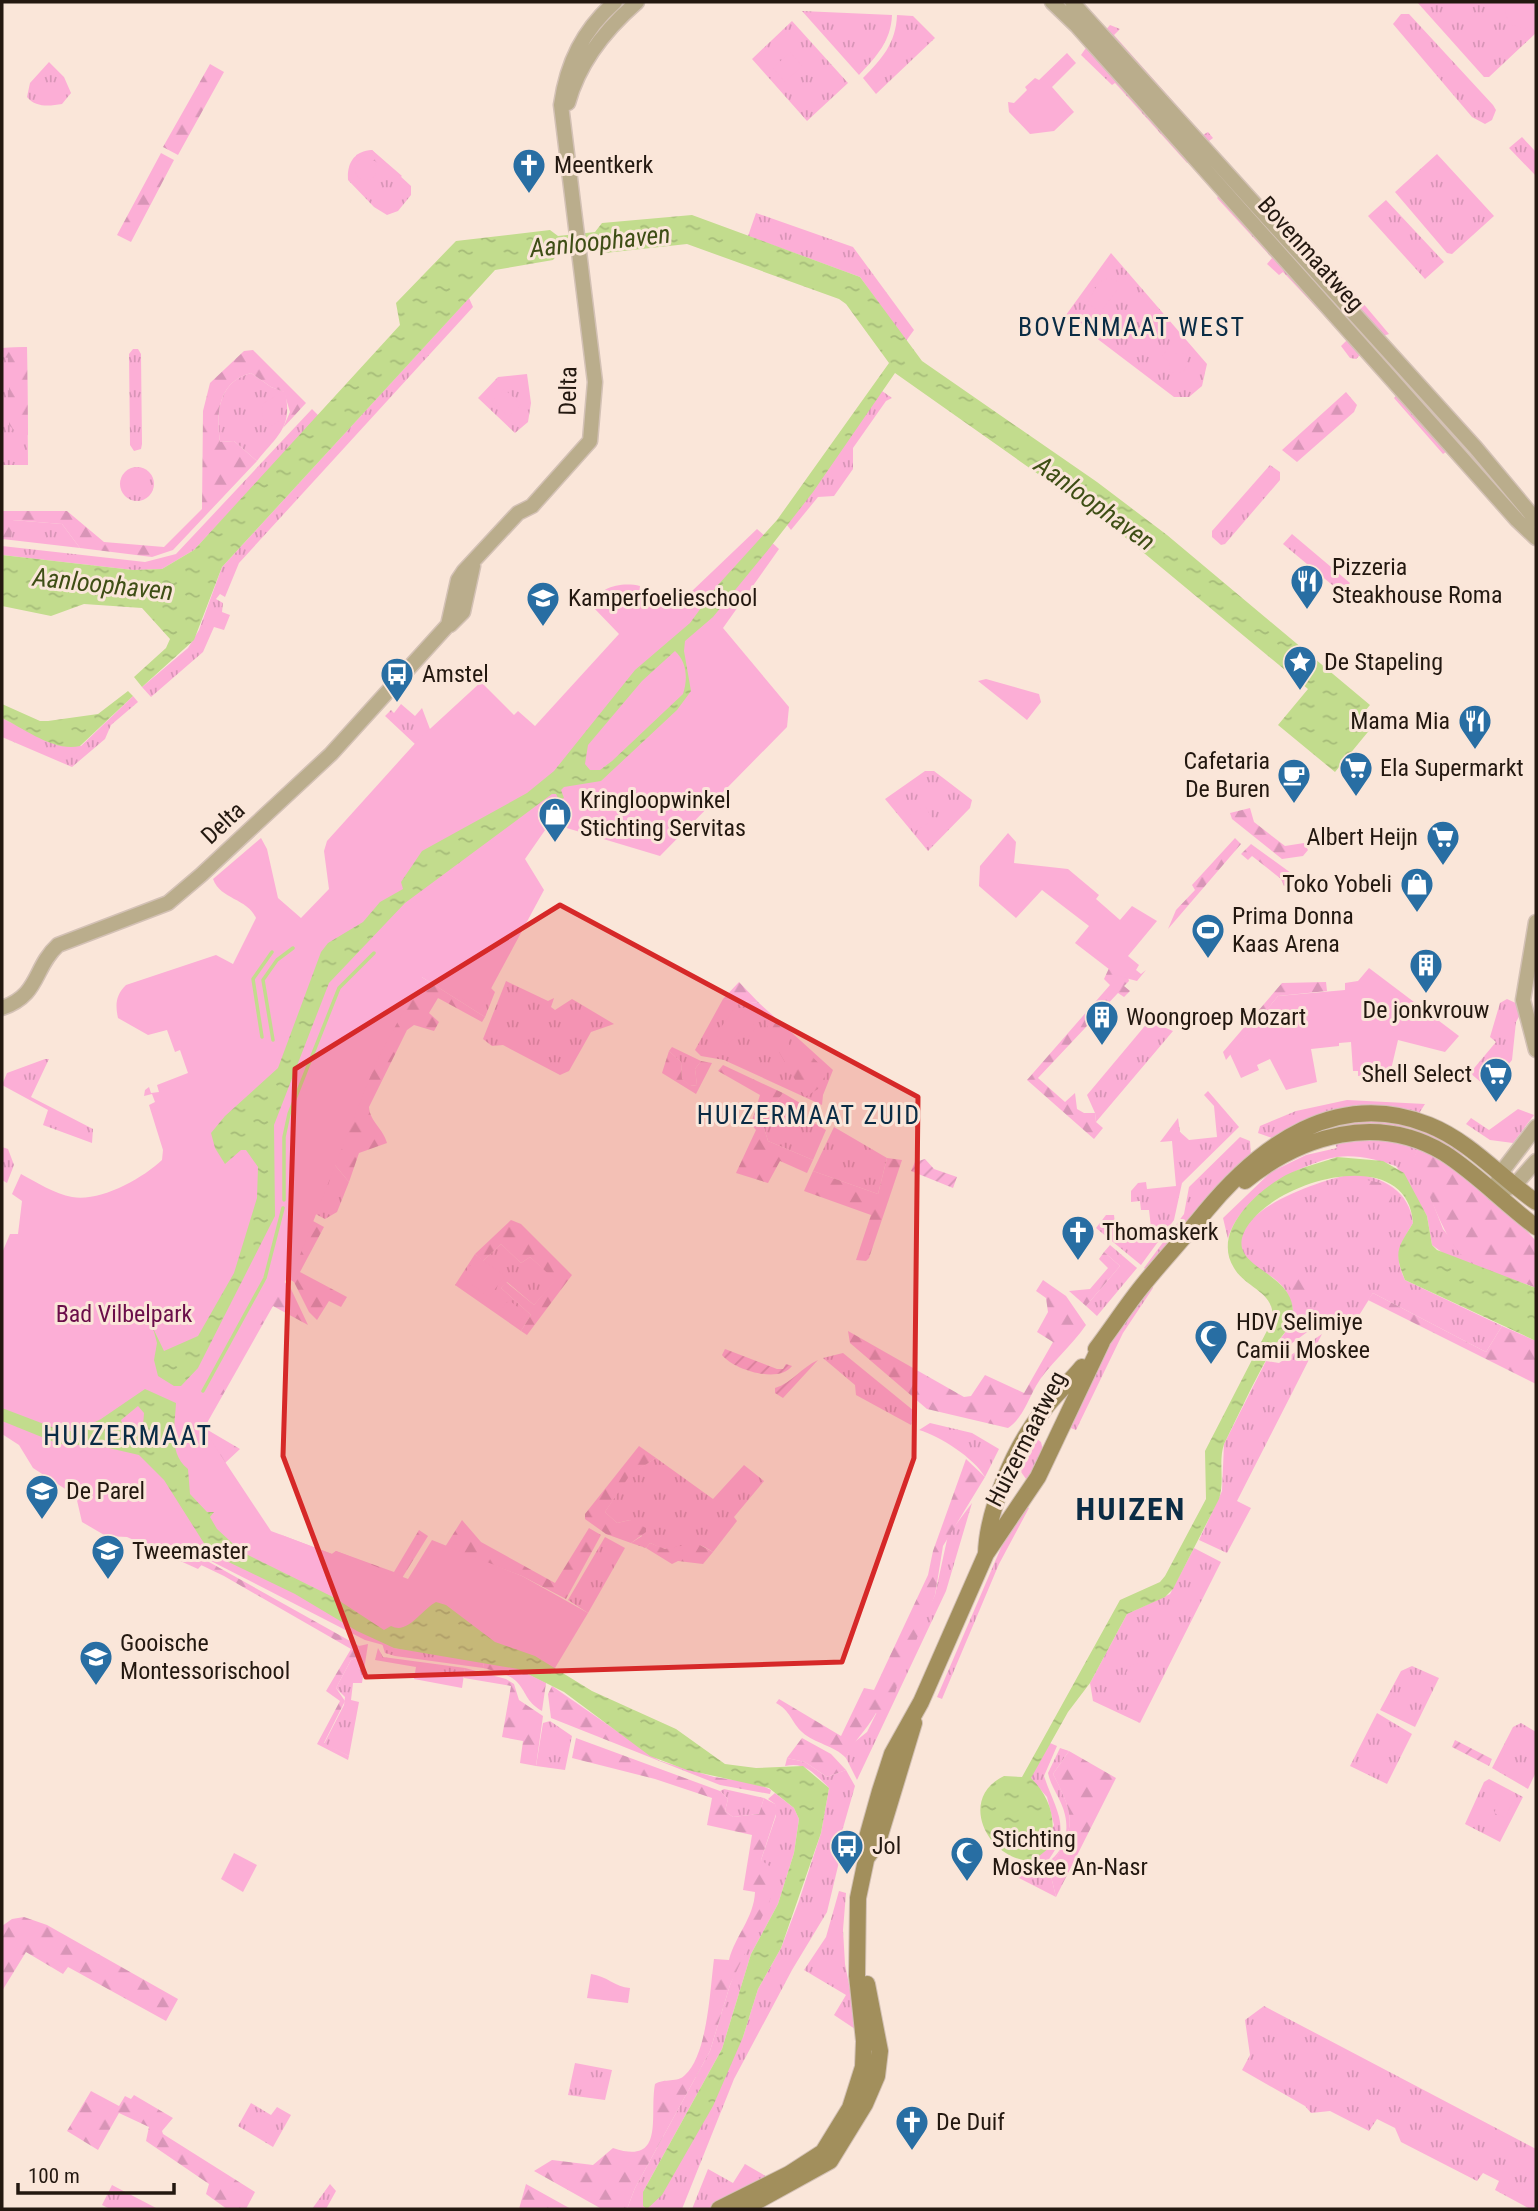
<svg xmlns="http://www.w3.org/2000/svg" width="1538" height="2211" font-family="'Roboto Condensed',sans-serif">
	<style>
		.grass { fill: url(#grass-tufts) }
		.forest { fill: url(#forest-firs) }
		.park { fill: #fcaed6 }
		.garden { fill: url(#garden-furrows) }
		.water { fill: url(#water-ripples); fill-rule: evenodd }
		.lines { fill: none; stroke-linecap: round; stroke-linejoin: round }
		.stream { stroke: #c2dc8d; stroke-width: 3.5 }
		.tertiary-casing { stroke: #d3c1b5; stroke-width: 17 }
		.secondary-casing { stroke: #d3c1b5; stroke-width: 18 }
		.tertiary { stroke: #baad8c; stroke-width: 14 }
		.secondary { stroke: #a28f5c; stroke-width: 16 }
		.marked { fill: #d62828; fill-opacity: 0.2; stroke: #d62828; stroke-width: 5; stroke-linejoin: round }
		.labels { text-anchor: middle; stroke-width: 6; stroke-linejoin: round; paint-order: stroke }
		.poi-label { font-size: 24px; fill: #231810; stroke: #fae6d9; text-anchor: start }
		.street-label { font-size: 24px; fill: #231810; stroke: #fae6d9 }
		.park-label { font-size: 24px; fill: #6a0d49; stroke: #fae6d9 }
		.water-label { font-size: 26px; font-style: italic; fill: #3e4e15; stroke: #fae6d9 }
		.neighbourhood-label { font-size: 26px; letter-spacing: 2px; fill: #0a2c45; stroke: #fae6d9 }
		.quarter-label { font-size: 28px; letter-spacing: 2px; fill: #0a2c45; stroke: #fae6d9 }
		.district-label { font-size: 32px; font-weight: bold; letter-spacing: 2px; fill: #0a2c45; stroke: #fae6d9 }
	</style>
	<defs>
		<pattern id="grass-tufts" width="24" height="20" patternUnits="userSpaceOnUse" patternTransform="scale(1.75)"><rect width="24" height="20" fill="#fcaed6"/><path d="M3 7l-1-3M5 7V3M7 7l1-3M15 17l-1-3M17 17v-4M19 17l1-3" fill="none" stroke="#d895b7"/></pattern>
		<pattern id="forest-firs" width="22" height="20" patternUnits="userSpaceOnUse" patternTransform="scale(1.75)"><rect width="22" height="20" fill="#fcaed6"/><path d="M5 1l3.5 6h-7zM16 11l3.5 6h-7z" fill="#d895b7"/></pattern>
		<pattern id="garden-furrows" width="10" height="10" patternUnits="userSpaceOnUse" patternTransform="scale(1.75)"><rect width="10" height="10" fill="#fcaed6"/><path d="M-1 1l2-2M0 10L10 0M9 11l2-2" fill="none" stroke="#d895b7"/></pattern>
		<pattern id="water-ripples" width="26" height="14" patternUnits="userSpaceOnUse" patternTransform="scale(1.75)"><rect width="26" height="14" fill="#c2dc8d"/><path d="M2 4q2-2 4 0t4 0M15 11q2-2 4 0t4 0" fill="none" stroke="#a6bc79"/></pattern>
	</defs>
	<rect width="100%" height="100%" fill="#fae6d9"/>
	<!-- grass -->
	<path class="grass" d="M1417,2H1536V33L1489,77H1484Z
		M802,11L892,15C891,41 877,56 859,75Z
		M1401,14H1409L1493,105L1496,110L1492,120L1485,124L1472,117L1393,24Z
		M897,15L913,16L935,38L876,94L863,78C882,59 896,43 897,15Z
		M792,21L848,83L807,121L752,59Z
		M1110,25L1120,29L1114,35L1203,135L1208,132L1213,138L1205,144L1103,33Z
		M1088,45L1190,160L1187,163L1115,83L1112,85L1081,55Z
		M49,62L64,77L71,93L62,104C50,106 36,108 27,97L30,83Z
		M1522,137L1536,152V176L1509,148Z
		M372,150L411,186V195L398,211L387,215L374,207L348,180C347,163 354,151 372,150Z
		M1437,154L1494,216L1452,254L1447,253L1395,192Z
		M1243,182L1329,275L1335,270L1389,334L1380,337Z
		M1219,195L1362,353L1356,359L1350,358L1341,346L1347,340L1283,272L1279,275L1267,264L1272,258L1217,198Z
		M1386,200L1444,262L1425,279L1368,216Z
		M756,213L853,247L914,330L906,341L860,277L748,236Z
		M1111,253L1207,364L1202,386L1189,397H1174L1066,315Z
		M469,298L473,307L239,563L225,597L220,594L216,599L223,603L222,612L230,615L224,630L214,627L203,652L151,697L142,687L188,648L199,630L222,567Z
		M27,347L28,465H2V348Z
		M133,349H138L141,354L142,444L141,449L134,451L130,445L129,354Z
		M251,373L271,387L285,392C293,427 278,435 257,461L234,441L220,442C216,413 218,382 251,373Z
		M527,374L531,403L528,422L515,433L478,398L498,377Z
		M882,391L892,398L886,401L853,448V469L834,496L818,497L791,530L787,525Z
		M1400,392L1481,483L1477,487L1446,452L1443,454L1394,398Z
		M312,409L319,416L194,550L162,569L133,570L2,555V546L145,562L176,554Z
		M1270,465L1280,472V480L1225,544L1221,545L1212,537V531Z
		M120 484a17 17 0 1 1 34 0a17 17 0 1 1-34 0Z
		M12,520L62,524L80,548L11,540Z
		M1292,534L1350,583L1342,593L1319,574L1313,581L1309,577L1313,572L1307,568L1302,571L1307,564L1283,544Z
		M133,696L138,702L111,725L105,739L72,767L2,737V718L57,745L81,746Z
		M401,704L415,716L422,708L447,774L385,716L391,710L394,713Z
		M925,771H934L972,800L970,808L928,851L885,799Z
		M409,969L483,980L495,992L485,1017Z
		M506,981L548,1001L554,998L551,1007L555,1010L572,999L614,1024L591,1032L569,1071L560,1075L503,1045L492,1046L483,1039Z
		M723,999L759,1003L833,1070L823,1095L822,1105L724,1060L701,1056L695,1050Z
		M1507,999L1520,1005L1521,1013L1516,1022L1512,1060L1489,1089L1470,1073L1496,1042L1490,1037L1500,1003Z
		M1149,1021L1173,1031L1096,1122L1095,1113L1087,1095Z
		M672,1047L701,1061L695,1069L697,1085L690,1086L682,1079L681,1062L669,1051Z
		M45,1059H49L31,1097L93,1129L92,1143L43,1125L48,1110L2,1085L7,1073Z
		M1208,1091L1239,1127L1182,1183L1174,1220L1141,1265L1096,1228L1106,1215H1114L1116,1232L1123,1231L1124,1239L1152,1236L1149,1210H1141L1140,1201L1131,1202V1191L1138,1183L1146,1182L1147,1189L1176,1186L1172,1141L1160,1142L1178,1118L1180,1132L1189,1140L1217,1137L1214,1106L1204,1095Z
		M783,1093L807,1107L802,1116L826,1130L813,1160L768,1141L762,1121Z
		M1347,1100L1425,1104L1418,1115L1395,1112L1272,1138L1258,1133L1260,1126L1296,1111Z
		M1518,1109L1534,1115L1513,1143L1490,1140L1466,1124L1471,1118L1489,1130Z
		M1371,1120L1421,1125L1466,1151L1462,1156L1409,1128L1363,1125L1309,1130Z
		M834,1127L887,1158L878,1194L813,1171Z
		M1352,1135L1419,1146L1412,1164L1423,1178L1443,1229L1471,1264L1447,1256L1432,1245L1427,1216L1396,1166C1379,1160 1356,1154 1337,1157C1299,1163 1238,1199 1228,1239L1223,1218L1271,1172L1306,1155L1337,1148L1335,1144L1281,1159Z
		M1240,1137L1250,1141L1251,1156L1148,1271L1144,1268L1184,1214L1189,1187Z
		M2,1147L8,1149L14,1165L7,1183L2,1180Z
		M334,1164L349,1182L337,1212L325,1219L310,1211Z
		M1352,1174C1382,1176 1410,1191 1413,1223C1400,1245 1393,1255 1405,1280L1502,1326L1486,1352L1373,1293L1348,1333L1328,1322H1321L1277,1354L1270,1353C1278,1339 1297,1325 1292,1306C1284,1273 1256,1274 1245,1257C1218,1212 1325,1179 1352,1174Z
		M501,1244L521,1263L530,1257L556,1280L534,1305L507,1282L501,1288L531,1315L521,1331L455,1285L475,1254L483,1261Z
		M1110,1245L1137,1268L1097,1316L1086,1306L1120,1266L1104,1252Z
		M1153,1283V1288L1123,1333L1076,1430L1068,1427L1109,1343Z
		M1322,1334L1237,1501L1251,1508L1227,1553L1199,1540L1222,1491L1224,1444L1266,1361L1279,1363Z
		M843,1353L914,1411L911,1425L856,1395L855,1385L823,1358Z
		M930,1423L972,1433L999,1449L985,1477C974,1458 940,1436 919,1430Z
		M1037,1439L1041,1442L1043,1450L1036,1463L1035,1474L1026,1479L1019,1469L1027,1455V1446Z
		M656,1458L713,1499L744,1465L764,1481L734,1517L737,1521L713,1552C691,1537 688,1549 667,1549C662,1549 655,1545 650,1543L646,1548L631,1543L642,1536L630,1520L617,1523L605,1512L629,1475Z
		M972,1503L946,1591L857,1780L846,1758L852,1744L867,1732L935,1595L948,1535Z
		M1025,1506L1029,1508L999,1564L942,1699L937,1697L1003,1543Z
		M605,1537L625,1548L588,1613L568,1600Z
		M1194,1548L1221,1562L1140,1723L1093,1701L1090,1683L1127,1614L1170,1594Z
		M381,1640L394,1648L484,1661L483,1668L395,1656L385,1653Z
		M368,1644L362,1683H353L351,1700L359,1702L349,1756L324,1744L344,1705L345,1697L336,1688L351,1660L356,1658L359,1646Z
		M378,1648L383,1657L465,1668L462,1688L414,1679L416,1667L375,1660Z
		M1412,1666L1439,1678L1415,1727L1380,1710L1401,1671Z
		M1377,1713L1412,1734L1387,1784L1350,1766Z
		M550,1721L572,1736L565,1770L536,1766L543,1723Z
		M1521,1723L1536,1732V1772L1528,1789L1492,1768L1513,1727Z
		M1050,1743L1057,1746L1044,1776C1055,1810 1074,1829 1046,1863L1035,1865L1022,1861H1033L1054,1825L1047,1797L1030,1778Z
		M1060,1748L1069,1751L1053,1774C1075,1816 1077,1828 1049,1868L1056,1897L1015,1876C1046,1869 1073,1851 1065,1815C1062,1800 1051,1788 1048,1773Z
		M787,1758L805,1762L827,1777L846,1770L855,1786L839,1842V1862L827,1912L792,1970L734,2079L682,2209H627L635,2188L710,2051L730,1985L746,1945L763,1864L761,1860L776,1816L775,1804L768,1799L775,1793L794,1808L799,1819L794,1853L778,1904L751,1954L722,2049L643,2192L743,2037L758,1989L781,1948L799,1901L821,1833L829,1788C815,1774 805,1761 785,1766Z
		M1489,1779L1523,1797L1500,1842L1465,1824L1484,1782Z
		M724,1789L764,1798L759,1814L733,1817L725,1811L728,1799L720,1791Z
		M839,1891L846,1893L843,1930L845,1964L858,2031L834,2015L846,1995L804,1970L826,1937Z
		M1264,2006L1536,2149V2209H1530L1495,2190L1499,2181L1483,2173L1477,2181L1401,2142L1395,2128L1377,2119L1369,2131L1330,2111L1311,2113L1305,2106L1242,2070L1250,2055L1245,2020Z
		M575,2063L612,2070L605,2100L568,2095Z
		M251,2103L271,2115L277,2107L291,2115L273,2147L238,2126Z
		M745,2164L769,2178L710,2209H692L708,2169L733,2183Z
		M330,2184L336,2191L326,2209H312Z
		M112,2185L158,2209H110L102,2205Z"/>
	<!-- forest -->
	<path class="forest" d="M210,64L224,72L178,155L163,147Z
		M372,150L402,176L398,179L375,161L358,160L356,155Z
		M161,153L174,160L131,242L117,235Z
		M27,347L28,435H19L9,425V358L2,357V348Z
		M253,350L306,403L283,428L290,412L284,392L271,387L251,373C218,382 216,413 220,442L234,441L257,461L173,550L152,557L80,548L62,524L13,520L11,540L2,539V511H67L104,542L164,547L202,509L203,411L210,383L244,351Z
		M1346,392L1357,405L1354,412L1297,462L1282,450Z
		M1250,808L1254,822L1285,846L1304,843L1308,850L1303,856L1282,859L1232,819L1230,813Z
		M1235,838L1241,844L1168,929L1176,910L1195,890L1192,885Z
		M1251,844L1291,873L1293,879L1284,886L1281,879L1252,856L1248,860L1241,854Z
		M1110,966L1126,969L1129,981L1124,986L1130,991L1124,997L1118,993L1038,1078L1065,1102L1075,1093L1077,1109L1084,1113H1095L1096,1122L1103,1128L1094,1139L1027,1080L1110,985L1104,979Z
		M409,969L485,1017L482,1022L438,998L429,1013L439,1022L434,1031L414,1025L407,1030L369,1107C370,1122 383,1128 387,1143L359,1153L349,1182L334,1164Z
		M739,982L759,1003L723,999Z
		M1326,982L1327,991L1278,996L1226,1060L1223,1052L1282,983Z
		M763,1011L786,1032L790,1049L803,1047L827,1072L818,1089L805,1097L771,1038Z
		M669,1051L681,1062L682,1079L691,1086L697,1085L695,1069L701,1061L712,1063L696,1094L662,1073Z
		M723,1065L783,1093L762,1121L768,1141L813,1160L807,1173L780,1161L768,1183L736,1173L756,1130L751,1124L760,1095L718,1071Z
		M1419,1146L1437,1155L1513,1216L1536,1241V1288C1518,1280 1484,1274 1470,1263C1439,1238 1435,1194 1411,1164Z
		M887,1158L902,1160L869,1258L866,1261L856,1260L871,1215L804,1191L813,1171L878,1194Z
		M1352,1177L1381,1183L1392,1196L1391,1204L1355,1185Z
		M302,1215L324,1227L300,1272L347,1297L341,1307L329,1301L317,1320L309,1312L294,1282L273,1269Z
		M511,1220L521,1224L572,1275L527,1335L521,1331L531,1315L501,1288L506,1282L534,1305L555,1280L530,1257L521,1263L501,1244L483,1261L475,1254Z
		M1104,1252L1120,1266L1086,1306L1069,1291L1090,1289L1108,1268L1099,1259Z
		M1293,1274L1315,1281L1308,1298L1292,1290L1285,1281Z
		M282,1280L290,1287L308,1325L273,1306L207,1423L206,1429L240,1449L225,1463L198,1445L191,1395Z
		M1043,1280L1066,1296L1086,1325C1072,1346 1047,1366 1036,1386C1028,1400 1022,1419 1008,1428L927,1409L850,1343L848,1331L964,1397L971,1396L985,1375L1024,1393L1053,1342L1037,1332L1048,1312L1046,1298L1036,1291Z
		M1373,1293L1486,1352L1502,1326L1536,1341V1384L1368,1300Z
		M639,1446L656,1458L630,1475L605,1512L617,1523L630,1520L646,1528V1532L631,1543L606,1534L585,1519V1514Z
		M966,1459L985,1477L943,1546L935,1595L885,1714L876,1713C867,1730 853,1741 846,1758C834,1745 815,1744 802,1732C792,1723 790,1710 776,1703L779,1699L841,1736L864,1688L874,1690L928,1575L933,1551Z
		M166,1515L209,1562L359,1646L356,1658L351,1660L336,1688L345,1701L324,1743L349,1756L348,1760L317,1744L340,1701L326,1691L351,1649L224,1576L153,1542Z
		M462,1520L481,1542L555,1583L589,1528L601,1535L566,1599L522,1576L445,1547Z
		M419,1530L428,1536L399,1583L353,1571L279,1534L332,1554L336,1551L394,1572Z
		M650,1543L665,1549L696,1543L713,1552L703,1564L678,1561L672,1564L646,1548Z
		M484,1661L518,1669L546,1683L542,1711C525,1701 527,1692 516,1681C507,1673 494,1671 483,1668Z
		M465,1668L506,1679L514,1684L519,1700L543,1716L536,1766L520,1763L523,1741L502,1737L511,1686L464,1678Z
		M552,1686L660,1761L714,1777L756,1783L771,1790L770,1794L720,1785L551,1718L548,1694Z
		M576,1738L720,1791L728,1799L725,1811L733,1817L759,1814L764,1798L775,1804L777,1811L761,1860L775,1870L771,1898L730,1985L710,2051L635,2188L627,2209L600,2208L534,2171L552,2160L593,2165L613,2148C666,2166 649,2116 655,2084C664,2078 678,2083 685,2075C708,2054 710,1988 714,1959L729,1960C735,1936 754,1918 755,1892L743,1890L752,1835L707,1825L712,1798L655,1779L572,1758Z
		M802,1738L831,1754L846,1770L827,1777L805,1762L787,1758Z
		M1069,1751L1116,1778L1056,1897L1049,1868C1077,1827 1075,1817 1053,1774Z
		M24,1917L47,1925L178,1999L166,2021L68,1967L63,1974L26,1952L2,1991V1926L12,1919Z
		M91,2091L119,2106L125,2096L131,2099L134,2095L173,2118L162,2131L163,2134L255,2192L246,2209H227L206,2194L209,2184L146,2141L149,2127L119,2113L98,2150L67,2131Z
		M526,2184L571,2209H519Z"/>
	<!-- park -->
	<path class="park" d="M1508,2H1536V23L1525,29L1509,24L1505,11Z
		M790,52L802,66L785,82L773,68Z
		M1067,53L1076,63L1052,87L1074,112L1054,131L1030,134L1009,112L1008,102L1014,103L1027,90L1025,87L1035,78L1039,80Z
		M355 169a11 11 0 1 1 22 0a11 11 0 1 1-22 0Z
		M1109,278L1119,282V288L1100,312L1087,303L1099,282Z
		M1168,349L1173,354L1186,353L1187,365L1183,372L1170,373L1169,362L1162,356Z
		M504,389L521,404L509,417L492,402Z
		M276,396H280L281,419L272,426L263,419L262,404Z
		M757,529L779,549L723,628L789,707L787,727L660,856L550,823L525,859L544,890L480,1009L423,975L376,1062L300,1255L202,1427L271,1531L279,1534L332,1554L336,1551L408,1579L432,1540L522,1576L588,1613L546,1683L517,1669L394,1648L365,1640L207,1559L198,1569L127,1537L106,1536L82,1522L76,1496L33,1468L19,1445L2,1434V1253L10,1234H18L22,1201L12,1194L21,1174C36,1182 55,1194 72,1197C100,1202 142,1179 162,1160L163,1150L149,1105L155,1102L152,1094L144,1096L145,1090L149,1087L151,1093L159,1092L157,1085L188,1073L180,1050L175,1052L167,1030L148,1035L118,1018C115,1004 116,995 126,985L216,955L233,964L256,918C247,898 221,900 213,879L261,838L267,849L278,898L301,918L329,889L324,851L327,841L419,739L481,682L514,715L518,711L535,726L619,634L593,607C597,586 622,582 640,586L639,594L654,599L658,592H691Z
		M986,679L1039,694L1041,702L1027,720L978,681Z
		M925,806L933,820L914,832L905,818Z
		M1008,833L1016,842L1014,863L1068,869L1099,895L1096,899L1120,920L1132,906L1157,921L1128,956L1139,965L1136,970L1141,974L1146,970L1137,981L1118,976L1075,943L1089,926L1042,890L1016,918L979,886L980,866Z
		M1369,968L1459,1036L1445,1052L1398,1040L1389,1078L1358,1076V1071H1353L1351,1042L1339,1043V1046L1311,1049L1317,1082L1286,1090L1270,1059L1257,1065L1259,1070L1241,1078L1230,1054L1278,996L1345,990V983L1358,981Z
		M735,1008H750L755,1029L748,1038L740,1031L727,1046L716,1034Z
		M477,1256L505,1276L489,1297L462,1277Z
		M509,1300L526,1314L515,1326L499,1312Z
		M1147,1661L1156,1670L1146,1684L1129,1679L1126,1673L1131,1665Z
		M1493,1786L1515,1797L1505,1818L1494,1813L1498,1804L1487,1799Z
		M234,1853L257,1865L243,1892L221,1879Z
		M591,1974C607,1976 615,1987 630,1988L628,2003L587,1998Z"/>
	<!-- garden -->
	<path class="garden" d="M925,1159L934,1169L957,1177L953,1188L911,1171L915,1162Z
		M725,1349L777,1369H783L786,1364L792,1366C779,1384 734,1370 722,1355Z
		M818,1360L783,1398L775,1393V1388C792,1383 802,1367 818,1360Z
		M1455,1740L1492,1759L1489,1766L1452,1747Z"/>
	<!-- water -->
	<path class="water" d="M692,215L860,277L922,361L1097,482L1167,535L1370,705L1360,717L1372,727L1335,772L1278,725L1308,689L1109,524L895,373L813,492L768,550L713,617L685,641L684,651L691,691L677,710L601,781L564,787L561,790L564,798L559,800L556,794H552L405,903L329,983L274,1125L275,1216L198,1368L181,1386H174L158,1376L154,1360L157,1343L153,1328L164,1351L198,1336L234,1273L257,1198L258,1167L246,1150H241L225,1164L215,1148L211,1133L225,1116L278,1068L321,952L328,943L363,922L380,902L403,889L401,882L422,851L527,793L554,771L635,670L690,623L717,586L777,520L889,363L846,304L839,299L687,244L605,253L597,247L560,252L553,260L495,270L222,567L194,640L142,687L134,677L166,648L170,639L142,608L84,604L51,616L2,606V555L133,570L162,569L194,550L400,325L396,303L456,241L550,230L558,236L595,232L602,223ZM675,651C687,662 688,679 683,694L612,761L600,770H590L585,764L588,745L642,681Z
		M128,691L133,696L80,746C54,752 25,729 2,718V704L40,721H48L98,714Z
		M1337,1157L1383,1161L1404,1173L1427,1216L1432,1245L1437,1250L1536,1288V1341L1405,1280C1393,1251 1398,1248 1413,1223C1407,1137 1256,1185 1242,1238C1235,1269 1293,1273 1293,1312C1292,1330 1277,1339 1270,1353C1253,1383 1239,1414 1224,1444C1218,1462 1225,1480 1219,1499L1173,1589L1165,1597L1127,1614L1090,1683L1068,1712L1031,1778C1050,1797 1058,1821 1049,1848L1033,1861C987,1861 957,1798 1004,1776L1022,1777L1120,1600L1160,1582L1165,1576L1206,1499L1205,1451L1272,1321C1277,1292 1246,1289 1234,1268C1211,1232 1257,1191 1286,1175C1302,1167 1320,1163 1337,1157Z
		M145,1389L176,1403C175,1426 168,1453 188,1469L190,1494L207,1512H214L210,1517L217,1529L242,1552L335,1598L384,1630L391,1626C408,1635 421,1610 436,1602L446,1605L495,1642L535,1656L592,1691L676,1729L725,1764L756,1768L803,1766L829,1788L821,1833L781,1948L758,1989L743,2037L713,2106L662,2195L647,2209L643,2206V2192L722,2049L751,1954L778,1904L794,1853L799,1819L794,1808L769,1788L687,1770L650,1756L564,1692L518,1669L394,1648L357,1631L295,1594L218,1557L207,1548L164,1480L139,1455L100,1446L59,1444L2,1421V1408L65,1432L81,1429L101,1419ZM138,1406L144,1413L143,1425L137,1431L124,1430L121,1420Z"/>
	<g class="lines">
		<!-- stream -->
		<path class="stream" d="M262,1037L253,979L272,952
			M273,1040L263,980L277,960L293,948
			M284,1200V1137L289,1114L339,988L374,953
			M203,1391L265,1278L283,1208"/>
		<defs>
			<path id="tertiary" d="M1052,2L1077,26L1517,520L1536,538
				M1072,2L1475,447L1536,520
				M568,103C579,62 606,29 637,2
				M450,625L463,612L473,566
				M1536,922L1523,1000L1536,1050
				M2,1008C40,995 33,968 58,945L168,903L201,875L331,754L448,625L458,580L464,571L518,513L532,506L590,441L595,382L561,105C567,63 583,30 615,2
				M1506,1189L1514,1186L1536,1161
				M1494,1193L1500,1174L1536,1127"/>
			<path id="secondary" d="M1245,1181C1302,1135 1377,1113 1444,1153C1477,1174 1505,1204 1536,1227
				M1096,1349C1112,1328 1126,1306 1143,1285C1163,1260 1185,1237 1205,1212C1260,1145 1337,1088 1429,1125C1471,1142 1500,1177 1536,1202
				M986,1554C987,1510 1015,1446 1043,1411C1054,1395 1070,1382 1082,1367
				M866,1859L878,1842L914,1723
				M719,2209L789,2174L823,2152L850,2108L863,2067L864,2041L857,1976L858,1898L866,1860V1841L880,1791L892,1754L921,1702L986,1554L1038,1477L1102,1342
				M743,2209L830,2161L865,2104L877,2076L880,2051L867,1984"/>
		</defs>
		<!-- tertiary casing -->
		<use href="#tertiary" class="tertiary-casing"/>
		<!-- secondary casing -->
		<use href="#secondary" class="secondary-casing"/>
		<!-- tertiary -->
		<use href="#tertiary" class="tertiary"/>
		<!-- secondary -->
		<use href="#secondary" class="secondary"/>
	</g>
	<!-- marked area -->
	<path class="marked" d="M560,905L918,1097L914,1458L842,1662L366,1677L283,1456L295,1069Z"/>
	<!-- icons -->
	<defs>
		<symbol id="church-pin" viewBox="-11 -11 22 30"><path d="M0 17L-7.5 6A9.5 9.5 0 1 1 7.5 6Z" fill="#286ea3" stroke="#fae6d9"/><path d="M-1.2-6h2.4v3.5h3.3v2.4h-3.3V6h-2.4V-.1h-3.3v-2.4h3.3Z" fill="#fff"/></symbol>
		<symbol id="restaurant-pin" viewBox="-11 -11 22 30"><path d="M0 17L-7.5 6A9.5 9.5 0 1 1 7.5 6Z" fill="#286ea3" stroke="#fae6d9"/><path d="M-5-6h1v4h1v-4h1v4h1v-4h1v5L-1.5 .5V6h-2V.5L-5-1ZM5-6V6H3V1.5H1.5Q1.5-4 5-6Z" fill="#fff"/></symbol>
		<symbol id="school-pin" viewBox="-11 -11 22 30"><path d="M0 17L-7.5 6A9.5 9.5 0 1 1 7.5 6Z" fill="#286ea3" stroke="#fae6d9"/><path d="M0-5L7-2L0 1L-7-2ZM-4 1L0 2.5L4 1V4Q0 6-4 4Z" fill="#fff"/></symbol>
		<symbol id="sight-pin" viewBox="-11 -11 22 30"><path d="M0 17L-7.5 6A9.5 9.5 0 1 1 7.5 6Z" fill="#286ea3" stroke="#fae6d9"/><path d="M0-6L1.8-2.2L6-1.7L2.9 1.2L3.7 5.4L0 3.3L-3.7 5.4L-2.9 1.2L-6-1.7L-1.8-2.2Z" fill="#fff"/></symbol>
		<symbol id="bus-pin" viewBox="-11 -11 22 30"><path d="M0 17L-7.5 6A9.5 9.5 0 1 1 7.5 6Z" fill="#286ea3" stroke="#fae6d9"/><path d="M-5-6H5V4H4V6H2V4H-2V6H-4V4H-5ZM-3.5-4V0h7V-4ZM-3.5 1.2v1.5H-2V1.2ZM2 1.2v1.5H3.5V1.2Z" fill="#fff"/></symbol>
		<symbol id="supermarket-pin" viewBox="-11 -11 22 30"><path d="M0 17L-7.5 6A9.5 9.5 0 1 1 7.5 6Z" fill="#286ea3" stroke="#fae6d9"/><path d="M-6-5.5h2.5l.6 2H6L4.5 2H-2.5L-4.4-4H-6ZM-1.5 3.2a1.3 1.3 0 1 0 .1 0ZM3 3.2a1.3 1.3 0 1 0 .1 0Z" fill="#fff"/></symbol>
		<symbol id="cafe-pin" viewBox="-11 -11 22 30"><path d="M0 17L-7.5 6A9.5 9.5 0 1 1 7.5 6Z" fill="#286ea3" stroke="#fae6d9"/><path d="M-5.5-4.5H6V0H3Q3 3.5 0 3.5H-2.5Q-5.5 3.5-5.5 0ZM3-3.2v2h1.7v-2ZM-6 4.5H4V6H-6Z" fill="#fff"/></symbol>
		<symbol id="shop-pin" viewBox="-11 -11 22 30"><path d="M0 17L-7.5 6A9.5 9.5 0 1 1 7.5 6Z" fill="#286ea3" stroke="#fae6d9"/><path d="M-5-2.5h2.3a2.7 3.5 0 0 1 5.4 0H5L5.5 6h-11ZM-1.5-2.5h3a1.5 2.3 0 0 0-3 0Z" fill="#fff"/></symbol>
		<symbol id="stadium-pin" viewBox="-11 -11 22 30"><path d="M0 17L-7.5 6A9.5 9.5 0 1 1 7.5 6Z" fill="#286ea3" stroke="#fae6d9"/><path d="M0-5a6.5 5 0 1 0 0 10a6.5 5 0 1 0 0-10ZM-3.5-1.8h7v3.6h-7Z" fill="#fff"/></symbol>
		<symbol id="building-pin" viewBox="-11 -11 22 30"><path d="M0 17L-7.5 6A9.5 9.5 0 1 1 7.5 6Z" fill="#286ea3" stroke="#fae6d9"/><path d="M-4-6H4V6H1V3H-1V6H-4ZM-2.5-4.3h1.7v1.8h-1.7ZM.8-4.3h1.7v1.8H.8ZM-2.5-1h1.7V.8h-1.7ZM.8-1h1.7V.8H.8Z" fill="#fff"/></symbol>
		<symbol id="mosque-pin" viewBox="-11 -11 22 30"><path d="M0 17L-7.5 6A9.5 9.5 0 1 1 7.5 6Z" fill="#286ea3" stroke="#fae6d9"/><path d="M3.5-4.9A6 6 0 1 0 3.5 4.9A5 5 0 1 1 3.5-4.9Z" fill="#fff"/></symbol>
	</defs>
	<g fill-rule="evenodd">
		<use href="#church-pin" x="510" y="146" width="38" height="52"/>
		<use href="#restaurant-pin" x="1288" y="562" width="38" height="52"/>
		<use href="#school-pin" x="524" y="579" width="38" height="52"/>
		<use href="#sight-pin" x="1281" y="643" width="38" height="52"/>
		<use href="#bus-pin" x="378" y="655" width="38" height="52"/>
		<use href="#restaurant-pin" x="1456" y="702" width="38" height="52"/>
		<use href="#supermarket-pin" x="1337" y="749" width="38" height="52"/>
		<use href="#cafe-pin" x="1275" y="756" width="38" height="52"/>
		<use href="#shop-pin" x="536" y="795" width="38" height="52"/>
		<use href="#supermarket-pin" x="1424" y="818" width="38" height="52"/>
		<use href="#shop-pin" x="1398" y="865" width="38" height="52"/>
		<use href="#stadium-pin" x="1189" y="911" width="38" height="52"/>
		<use href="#building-pin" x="1407" y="946" width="38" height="52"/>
		<use href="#building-pin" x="1083" y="998" width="38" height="52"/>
		<use href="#supermarket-pin" x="1477" y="1055" width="38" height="52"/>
		<use href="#church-pin" x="1059" y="1213" width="38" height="52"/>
		<use href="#mosque-pin" x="1192" y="1317" width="38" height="52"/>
		<use href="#school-pin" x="23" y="1472" width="38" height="52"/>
		<use href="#school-pin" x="89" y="1532" width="38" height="52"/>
		<use href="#school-pin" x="77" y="1638" width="38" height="52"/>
		<use href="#bus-pin" x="828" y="1827" width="38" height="52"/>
		<use href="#mosque-pin" x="948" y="1834" width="38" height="52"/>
		<use href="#church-pin" x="893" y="2103" width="38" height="52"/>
	</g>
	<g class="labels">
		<!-- poi labels -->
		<g class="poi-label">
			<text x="554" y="173">Meentkerk</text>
			<text x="1332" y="575">Pizzeria<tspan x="1332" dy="28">Steakhouse Roma</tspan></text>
			<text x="568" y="606">Kamperfoelieschool</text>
			<text x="1324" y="670">De Stapeling</text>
			<text x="422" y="682">Amstel</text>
			<text x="1450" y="729" text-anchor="end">Mama Mia</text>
			<text x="1270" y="769" text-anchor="end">Cafetaria<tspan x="1270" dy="28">De Buren</tspan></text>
			<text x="1380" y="776">Ela Supermarkt</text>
			<text x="580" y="808">Kringloopwinkel<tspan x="580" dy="28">Stichting Servitas</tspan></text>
			<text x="1418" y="845" text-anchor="end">Albert Heijn</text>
			<text x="1392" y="892" text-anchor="end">Toko Yobeli</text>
			<text x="1232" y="924">Prima Donna<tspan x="1232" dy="28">Kaas Arena</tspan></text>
			<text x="1426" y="1018" text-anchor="middle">De jonkvrouw</text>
			<text x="1126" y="1025">Woongroep Mozart</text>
			<text x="1472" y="1082" text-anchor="end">Shell Select</text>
			<text x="1102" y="1240">Thomaskerk</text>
			<text x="1236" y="1330">HDV Selimiye<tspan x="1236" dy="28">Camii Moskee</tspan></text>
			<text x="66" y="1499">De Parel</text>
			<text x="132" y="1559">Tweemaster</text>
			<text x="120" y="1651">Gooische<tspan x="120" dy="28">Montessorischool</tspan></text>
			<text x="992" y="1847">Stichting<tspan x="992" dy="28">Moskee An-Nasr</tspan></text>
			<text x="872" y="1854">Jol</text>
			<text x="936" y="2130">De Duif</text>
		</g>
		<!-- street labels -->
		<g class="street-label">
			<text transform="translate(1311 254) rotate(48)" y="8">Bovenmaatweg</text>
			<text transform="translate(568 391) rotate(-89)" y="8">Delta</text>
			<text transform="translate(223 823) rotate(-43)" y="8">Delta</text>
			<text transform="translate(1026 1439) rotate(-63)" y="8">Huizermaatweg</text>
		</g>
		<!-- park labels -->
		<g class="park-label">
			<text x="124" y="1322">Bad Vilbelpark</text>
		</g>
		<!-- water labels -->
		<g class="water-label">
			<text transform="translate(600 241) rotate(-6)" y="9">Aanloophaven</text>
			<text transform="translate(1095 503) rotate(36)" y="9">Aanloophaven</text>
			<text transform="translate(103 584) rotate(6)" y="9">Aanloophaven</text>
		</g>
		<!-- neighbourhood labels -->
		<g class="neighbourhood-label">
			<text x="1132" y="336">BOVENMAAT WEST</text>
			<text x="809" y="1124">HUIZERMAAT ZUID</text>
		</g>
		<!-- quarter labels -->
		<g class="quarter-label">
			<text x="128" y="1445">HUIZERMAAT</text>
		</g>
		<!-- district labels -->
		<g class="district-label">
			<text x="1131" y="1520">HUIZEN</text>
		</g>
	</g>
	<!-- border -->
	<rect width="1538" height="2211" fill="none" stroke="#231810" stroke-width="7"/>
	<!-- scale -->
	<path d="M18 2183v10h156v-10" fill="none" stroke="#231810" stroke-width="3.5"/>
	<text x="28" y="2183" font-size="21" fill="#231810" stroke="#fae6d9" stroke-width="5" paint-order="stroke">100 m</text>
</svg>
